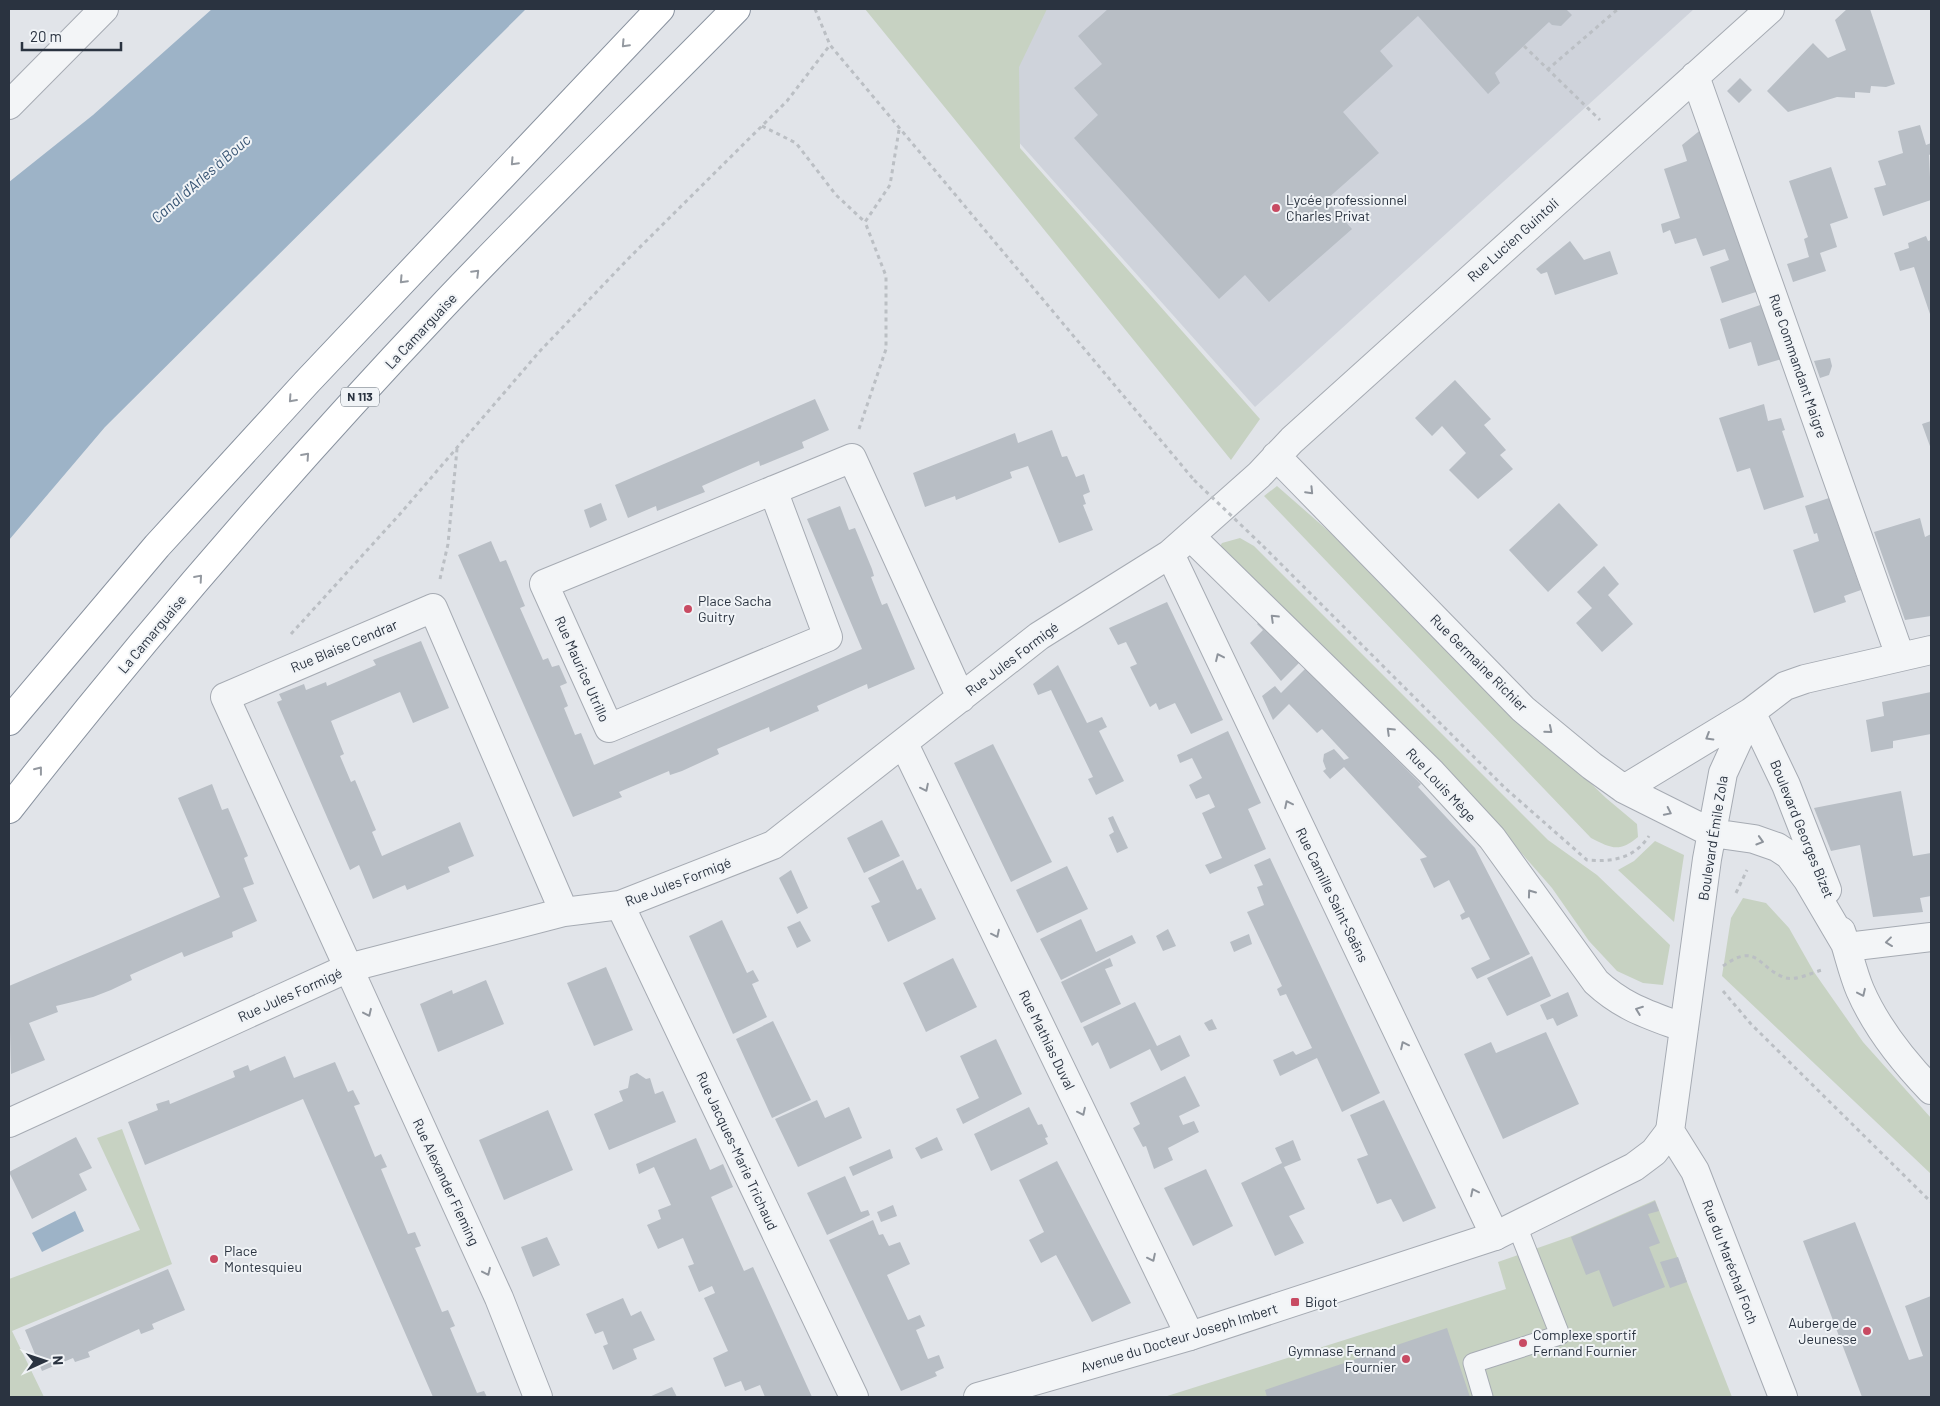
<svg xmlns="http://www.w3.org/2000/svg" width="1940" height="1406" font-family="Barlow,sans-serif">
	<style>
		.built { fill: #cfd3db }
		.green { fill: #c7d2c2 }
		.water { fill: #9db3c7 }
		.building { fill: #b8bec5 }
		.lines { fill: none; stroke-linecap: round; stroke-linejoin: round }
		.service-casing { stroke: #a6abb3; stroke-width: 21 }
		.minor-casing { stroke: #a6abb3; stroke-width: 30 }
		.tertiary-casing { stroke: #a6abb3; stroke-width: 30 }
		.trunk-casing { stroke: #89929f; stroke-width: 30 }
		.path { stroke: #bbbfc4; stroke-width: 3; stroke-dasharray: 4 4; stroke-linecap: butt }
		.service { stroke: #f3f5f7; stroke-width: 19 }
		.minor { stroke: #f3f5f7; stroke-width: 28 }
		.tertiary { stroke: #f3f5f7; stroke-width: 28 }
		.trunk { stroke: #fff; stroke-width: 28 }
		.path-bridge { stroke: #bbbfc4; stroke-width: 3; stroke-dasharray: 4 4; stroke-linecap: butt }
		.oneway { stroke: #9499a0 }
		.oneway2 { stroke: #8e949c }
		.poi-dot { fill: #c84b63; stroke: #f0f3f6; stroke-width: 2 }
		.labels { text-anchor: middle; stroke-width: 4; stroke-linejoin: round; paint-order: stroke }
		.shield { fill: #f0f3f6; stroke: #656d77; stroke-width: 1 }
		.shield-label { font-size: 12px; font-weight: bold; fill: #2a3340 }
		.poi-label { font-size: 14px; fill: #2a3340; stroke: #f0f3f6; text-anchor: start }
		.street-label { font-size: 14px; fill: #2a3340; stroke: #f0f3f6 }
		.water-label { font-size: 15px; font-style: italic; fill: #365372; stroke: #f0f3f6 }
	</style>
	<rect width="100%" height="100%" fill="#e1e4e9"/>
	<!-- built -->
	<path class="built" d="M900,9H1694L1255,407Z"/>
	<!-- green -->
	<path class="green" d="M865,9H1047L1019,67L1020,148L1260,419L1231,460Z
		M1277,486L1333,535L1606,798L1637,824L1638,837C1619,853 1611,848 1591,838L1264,496Z
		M1240,538L1254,546L1548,840L1597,875L1670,945L1663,985L1643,983L1617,971L1589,941L1552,888L1503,832L1218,550L1222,543Z
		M1655,841L1684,855L1674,922L1618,870L1634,861Z
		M1743,898L1766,903L1789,928L1814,972L1863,1042L1931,1118V1174L1722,976L1731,918Z
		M122,1129L172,1264L12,1331L44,1397H9V1279L140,1230L97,1138Z
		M1655,1200L1732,1397H1164L1506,1289L1498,1262L1572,1236Z"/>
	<!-- water -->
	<path class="water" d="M212,9H526L105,427L9,540V182L93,115Z
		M75,1211L84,1231L42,1252L32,1233Z"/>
	<!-- building -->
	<path class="building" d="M1108,9H1566L1572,15L1561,26L1552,25L1549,22L1495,73L1500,83L1488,94L1418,16L1380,51L1393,66L1343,112L1379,153L1326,200L1352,229L1269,302L1245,275L1219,299L1074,138L1098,115L1074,88L1102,64L1078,36Z
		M1847,9H1870L1895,84L1886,87L1871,86L1870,93L1855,92V98L1837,97L1788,112L1767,91L1813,43L1828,58L1846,50L1835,20Z
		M1740,78L1752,90L1739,103L1727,91Z
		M1920,125L1926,145L1931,143V154L1929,155L1931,200L1883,216L1874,188L1886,185L1878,161L1903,153L1898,131Z
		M1703,128L1759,291L1722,303L1710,267L1729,260L1725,249L1703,256L1696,238L1675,244L1670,230L1663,233L1661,224L1680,218L1664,169L1687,161L1682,145Z
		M1831,167L1848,218L1830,224L1837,247L1820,253L1826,271L1793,282L1787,264L1809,257L1804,239L1808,237L1789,181Z
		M1926,236L1928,241L1931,240V317L1914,267L1900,271L1894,253L1909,248L1908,243Z
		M1570,241L1584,260L1610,251L1618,274L1555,295L1547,272L1541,274L1536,269Z
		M1763,304L1782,359L1758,366L1751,342L1729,349L1720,319Z
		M1830,358L1832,366L1829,375L1820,378L1814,361Z
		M1455,380L1491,419L1484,425L1506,450L1500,455L1513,469L1478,499L1449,470L1466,453L1442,426L1432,436L1415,418Z
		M815,399L829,430L802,442L804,448L760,466L759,461L729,474L702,486L705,492L657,511L656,506L628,518L615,485Z
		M1764,404L1768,421L1781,418L1785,430L1782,431L1804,497L1764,510L1750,468L1737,472L1719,418Z
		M1931,421V449L1922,424Z
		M1052,430L1062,457L1067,456L1076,477L1084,474L1090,492L1083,495L1086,504L1083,505L1093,530L1059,543L1028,466L1010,472L1012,478L956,500L955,496L925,507L913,473L1015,433L1018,443Z
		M1829,498L1861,590L1844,596L1846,602L1814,613L1793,550L1819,541L1817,533L1814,534L1805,506Z
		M601,503L607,520L590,528L584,510Z
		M1559,503L1598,545L1548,592L1509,550Z
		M840,506L849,530L855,528L872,569L874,576L871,577L882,605L887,603L915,669L868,689L867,684L817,706L819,711L816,712L770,732L769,727L717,749L719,754L682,771L670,775L669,771L619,792L622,797L573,817L458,555L491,541L500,562L506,560L525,606L520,608L543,660L548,658L552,667L559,665L567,683L560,686L568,706L564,708L575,735L581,733L594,765L862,649L807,519Z
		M1920,518L1925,537L1931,534V616L1905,620L1874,532Z
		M1604,566L1619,584L1608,595L1633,624L1602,652L1576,623L1592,608L1577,592Z
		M1167,602L1223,720L1191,734L1175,703L1159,710L1156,703L1150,707L1130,667L1137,664L1126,642L1118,645L1109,628Z
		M1261,620L1301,661L1281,681L1250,643L1263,630L1257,624Z
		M421,641L449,708L413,723L400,692L331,721L344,754L340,756L351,782L355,780L376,830L372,832L382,856L460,822L474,856L448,867L450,872L407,890L405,885L373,899L359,865L350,870L277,702L282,700L279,694L304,684L306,690L326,682L327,686L376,665L373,660Z
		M1058,665L1087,723L1102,717L1107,727L1099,731L1124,781L1096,795L1088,779L1093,777L1051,690L1038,695L1033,684Z
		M1306,668L1421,784L1418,787L1475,848L1530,954L1477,979L1471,968L1490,959L1469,917L1462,920L1460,915L1465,912L1449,880L1434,888L1420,859L1427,857L1344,767L1330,779L1323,771L1326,769L1323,761L1324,754L1334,749L1344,760L1349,758L1322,729L1317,733L1289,704L1273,720L1262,696L1275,686L1281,693Z
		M1931,692V734L1893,741V748L1871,752L1866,720L1884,716L1882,702Z
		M1228,731L1261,803L1248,809L1266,849L1210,874L1205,865L1222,858L1202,813L1215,807L1209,794L1196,799L1189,785L1202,778L1192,758L1180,763L1177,755Z
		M993,744L1052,862L1011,882L954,763Z
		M212,784L222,810L228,808L248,856L244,858L254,884L243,888L257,921L232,932L233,937L184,957L182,952L130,975L132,980L111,990L93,997L56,1006L58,1012L29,1023L45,1060L11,1074L9,986L220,897L178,798Z
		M1901,791L1913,856L1931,853V896L1920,898L1923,912L1873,917L1860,845L1831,851L1814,808Z
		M1113,816L1128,848L1117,853L1109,835L1114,832L1108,818Z
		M882,820L900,856L864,873L847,838Z
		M1270,858L1380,1093L1342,1112L1317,1058L1280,1076L1273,1060L1293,1051L1296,1055L1312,1048L1286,994L1280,996L1277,989L1282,986L1247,912L1264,905L1257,887L1263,885L1254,865Z
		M903,860L917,890L921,888L936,919L888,942L871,906L880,902L868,878Z
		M1067,866L1088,909L1037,933L1016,890Z
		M791,870L808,908L797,914L779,878Z
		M1081,919L1096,952L1132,935L1136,943L1061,980L1040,939Z
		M722,920L747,973L753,970L759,981L752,984L767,1017L733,1034L689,936Z
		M800,921L811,941L797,948L787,927Z
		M1168,929L1176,946L1163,951L1156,936Z
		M1249,934L1252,944L1234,952L1230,942Z
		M1532,956L1551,996L1507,1016L1487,978Z
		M953,958L977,1007L926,1032L903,983Z
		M1110,958L1113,966L1105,969L1121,1004L1081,1023L1061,982Z
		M606,967L633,1030L594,1046L567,983Z
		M486,980L504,1024L438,1052L420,1004L452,990L453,994Z
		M1568,992L1578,1016L1557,1026L1553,1018L1547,1020L1540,1005Z
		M1135,1002L1157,1046L1180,1035L1190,1056L1161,1071L1150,1049L1110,1069L1098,1042L1092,1046L1083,1027Z
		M1212,1019L1217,1029L1209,1031L1204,1023Z
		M773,1021L811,1100L772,1118L736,1039Z
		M1546,1032L1579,1104L1503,1139L1464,1054L1491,1042L1496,1053Z
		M996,1039L1022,1094L963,1124L956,1109L979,1098L960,1056Z
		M285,1056L294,1078L335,1062L348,1092L353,1090L360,1104L354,1106L375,1157L381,1154L387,1167L381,1169L408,1234L415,1232L421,1246L415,1248L442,1312L448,1310L455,1326L450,1328L477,1393L484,1391L487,1397H433L303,1099L145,1165L128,1122L158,1110L156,1104L169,1100L170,1104L235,1077L233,1071L248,1065L250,1071Z
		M637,1073L646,1079L650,1078L655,1094L663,1091L676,1122L609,1150L594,1114L623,1101L619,1091L628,1088L630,1076Z
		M1185,1076L1200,1106L1179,1116L1183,1125L1194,1121L1199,1132L1168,1148L1173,1160L1154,1169L1146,1146L1143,1147L1133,1128L1140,1124L1130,1103Z
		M817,1100L825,1118L849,1107L862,1138L798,1167L775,1119Z
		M1384,1100L1436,1208L1403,1222L1391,1199L1377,1204L1357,1159L1368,1155L1350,1115Z
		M1029,1107L1038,1125L1042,1124L1048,1137L1045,1138L1048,1144L991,1171L974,1134Z
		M548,1110L573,1170L504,1200L479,1140Z
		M76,1137L92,1168L79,1174L87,1190L32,1219L9,1172Z
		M937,1137L943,1150L921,1159L915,1148Z
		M696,1138L710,1170L723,1164L733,1187L711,1197L744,1271L753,1267L812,1397H765L760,1385L745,1391L741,1381L725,1387L713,1358L728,1351L704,1298L715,1293L712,1286L699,1292L688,1266L694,1264L683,1238L658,1249L647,1225L661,1219L658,1210L671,1205L654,1167L639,1174L636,1164Z
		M1293,1140L1301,1160L1284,1167L1305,1209L1289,1216L1304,1243L1275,1256L1241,1183L1282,1163L1275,1148Z
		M890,1149L893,1158L853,1176L849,1167Z
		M1057,1161L1131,1303L1092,1322L1056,1255L1041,1263L1029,1240L1044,1232L1019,1180Z
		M1206,1169L1233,1226L1193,1246L1164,1188Z
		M845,1176L861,1212L868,1210L870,1215L827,1235L807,1193Z
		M1655,1201L1659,1211L1648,1214L1660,1243L1649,1247L1665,1287L1613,1307L1599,1270L1586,1275L1571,1237Z
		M893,1205L897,1216L881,1222L877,1212Z
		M873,1220L879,1235L883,1234L889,1246L900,1242L910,1264L887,1275L908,1320L920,1315L925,1326L916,1330L928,1359L939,1355L944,1368L935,1372L937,1376L901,1391L829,1240Z
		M1855,1222L1909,1360L1923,1356L1905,1306L1931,1296V1397H1862L1803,1241Z
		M547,1237L560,1265L533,1277L521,1247Z
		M1678,1257L1687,1282L1670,1288L1660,1262Z
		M168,1269L185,1310L152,1324L154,1329L141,1334L139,1329L88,1352L90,1357L75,1362L73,1358L42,1371L25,1330Z
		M623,1298L631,1316L641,1311L655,1340L633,1349L637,1359L613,1370L603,1346L608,1344L603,1331L595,1334L586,1314Z
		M1447,1328L1470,1397H1267L1265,1390Z
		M672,1387L677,1397H649Z"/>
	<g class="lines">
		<defs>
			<path id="service" d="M1483,1397L1473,1363L1560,1335L1517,1226"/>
			<path id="minor" d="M1695,76L1900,656
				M9,105L104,9
				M1276,456L1523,709L1592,766L1624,789L1712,833L1754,839L1777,847L1789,855L1807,879L1847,947
				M773,490L828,637L609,728L544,584L852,458L961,698
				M1191,537L1431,772L1492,838L1596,982C1624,1008 1650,1015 1684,1028
				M1170,554L1495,1236
				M1751,712L1786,785L1827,890
				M904,744L1190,1336
				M1624,789L1751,712
				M620,905L854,1397
				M1841,931C1848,950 1852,971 1860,990C1876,1027 1903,1061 1931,1090
				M1847,947L1931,937
				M9,1123L348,968L564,912L620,905L773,845L1039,636L1170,554L1259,475L1292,440L1770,9
				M538,1397L499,1298L225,697L433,608L564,912
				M1783,1397L1695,1171L1670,1131L1707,859L1723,773L1751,712L1785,686L1805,679L1931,650"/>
			<path id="tertiary" d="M978,1397L1190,1336L1495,1236L1634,1167L1654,1152L1670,1131"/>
			<path id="trunk" d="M9,721L157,546L306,383L660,9
				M9,809C144,636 288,470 438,311C535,208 637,110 736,9"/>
		</defs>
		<!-- service casing -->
		<use href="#service" class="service-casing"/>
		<!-- minor casing -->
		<use href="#minor" class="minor-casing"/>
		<!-- tertiary casing -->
		<use href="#tertiary" class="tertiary-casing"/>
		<!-- trunk casing -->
		<use href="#trunk" class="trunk-casing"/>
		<!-- path -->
		<path class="path" d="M815,9L830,45L1194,480
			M1524,46L1600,120
			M1547,70L1618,9
			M762,126L796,143L836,195L865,222
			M859,429L886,349V276L865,222L890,185L899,130
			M1263,546L1505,788L1587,860C1612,862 1634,859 1649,836
			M440,579L448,544L457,449
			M291,634L400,514L540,351L629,258L787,101L830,45
			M1736,893L1747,870
			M1723,966C1757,942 1757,966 1783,977C1794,982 1811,973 1822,970
			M1723,991L1751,1024L1931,1202"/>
		<!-- service -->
		<use href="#service" class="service"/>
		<!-- minor -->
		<use href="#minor" class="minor"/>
		<!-- tertiary -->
		<use href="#tertiary" class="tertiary"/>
		<!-- trunk -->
		<use href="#trunk" class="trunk"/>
		<!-- path-bridge -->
		<path class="path-bridge" d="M1194,480L1263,546"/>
	</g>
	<!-- one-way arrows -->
	<defs><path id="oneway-chevron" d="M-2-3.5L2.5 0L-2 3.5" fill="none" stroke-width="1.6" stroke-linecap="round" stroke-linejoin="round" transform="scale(1.25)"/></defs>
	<g class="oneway">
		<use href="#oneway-chevron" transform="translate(625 44) rotate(133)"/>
		<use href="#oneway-chevron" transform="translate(514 162) rotate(133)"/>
		<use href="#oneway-chevron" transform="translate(476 273) rotate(-45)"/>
		<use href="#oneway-chevron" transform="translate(403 280) rotate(133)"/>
		<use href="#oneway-chevron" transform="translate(292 399) rotate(132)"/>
		<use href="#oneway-chevron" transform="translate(306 456) rotate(-48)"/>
		<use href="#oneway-chevron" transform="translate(199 578) rotate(-49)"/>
		<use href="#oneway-chevron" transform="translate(39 770) rotate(-52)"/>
	</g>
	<g class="oneway2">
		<use href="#oneway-chevron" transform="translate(1310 491) rotate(46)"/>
		<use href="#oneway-chevron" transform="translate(1274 618) rotate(-136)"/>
		<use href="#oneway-chevron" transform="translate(1219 657) rotate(-115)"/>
		<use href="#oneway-chevron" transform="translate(1549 730) rotate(40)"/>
		<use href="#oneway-chevron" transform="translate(1390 731) rotate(-136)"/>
		<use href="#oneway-chevron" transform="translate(1709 737) rotate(149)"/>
		<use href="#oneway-chevron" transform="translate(925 788) rotate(64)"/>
		<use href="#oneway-chevron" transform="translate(1288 804) rotate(-116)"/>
		<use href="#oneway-chevron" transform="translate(1668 812) rotate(26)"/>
		<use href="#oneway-chevron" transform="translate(1760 841) rotate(17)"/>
		<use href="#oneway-chevron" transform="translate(1531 893) rotate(-126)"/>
		<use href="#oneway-chevron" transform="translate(996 934) rotate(64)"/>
		<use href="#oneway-chevron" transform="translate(1889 942) rotate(173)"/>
		<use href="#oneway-chevron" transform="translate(1862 993) rotate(65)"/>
		<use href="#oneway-chevron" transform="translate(1639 1010) rotate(-159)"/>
		<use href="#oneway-chevron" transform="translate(368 1013) rotate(65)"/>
		<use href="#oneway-chevron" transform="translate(1404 1045) rotate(-116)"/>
		<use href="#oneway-chevron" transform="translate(1082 1112) rotate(64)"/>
		<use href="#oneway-chevron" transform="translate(1474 1192) rotate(-116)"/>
		<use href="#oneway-chevron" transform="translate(1152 1258) rotate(64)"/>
		<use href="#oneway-chevron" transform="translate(487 1272) rotate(65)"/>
	</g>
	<!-- markers -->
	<g class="poi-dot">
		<circle cx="1276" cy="208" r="5"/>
		<circle cx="688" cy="609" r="5"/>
		<circle cx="214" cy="1259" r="5"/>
		<rect x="1290" y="1297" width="10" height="10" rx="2.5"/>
		<circle cx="1867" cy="1331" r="5"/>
		<circle cx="1523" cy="1343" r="5"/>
		<circle cx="1406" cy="1359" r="5"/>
	</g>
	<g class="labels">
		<!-- shield labels -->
		<rect class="shield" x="341" y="387.5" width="38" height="19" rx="4"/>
		<g class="shield-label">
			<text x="360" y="401">N 113</text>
		</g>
		<!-- poi labels -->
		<g class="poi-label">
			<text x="1286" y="205">Lycée professionnel<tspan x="1286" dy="16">Charles Privat</tspan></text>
			<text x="698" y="606">Place Sacha<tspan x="698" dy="16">Guitry</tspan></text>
			<text x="224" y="1256">Place<tspan x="224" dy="16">Montesquieu</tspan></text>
			<text x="1305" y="1307">Bigot</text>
			<text x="1857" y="1328" text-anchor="end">Auberge de<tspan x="1857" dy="16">Jeunesse</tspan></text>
			<text x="1533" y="1340">Complexe sportif<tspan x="1533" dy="16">Fernand Fournier</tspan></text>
			<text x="1396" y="1356" text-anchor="end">Gymnase Fernand<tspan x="1396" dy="16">Fournier</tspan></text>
		</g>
		<!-- street labels -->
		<g class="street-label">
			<text transform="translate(1513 240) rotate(-42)" y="5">Rue Lucien Guintoli</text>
			<text transform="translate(421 331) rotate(-47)" y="5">La Camarguaise</text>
			<text transform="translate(1798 366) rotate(71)" y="5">Rue Commandant Maigre</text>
			<text transform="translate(152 634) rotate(-50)" y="5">La Camarguaise</text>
			<text transform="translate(344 646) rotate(-23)" y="5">Rue Blaise Cendrar</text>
			<text transform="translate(1012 659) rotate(-37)" y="5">Rue Jules Formigé</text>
			<text transform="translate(1479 663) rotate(45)" y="5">Rue Germaine Richier</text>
			<text transform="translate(582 669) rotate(66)" y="5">Rue Maurice Utrillo</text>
			<text transform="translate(1441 785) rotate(47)" y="5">Rue Louis Mège</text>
			<text transform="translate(1802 829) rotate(68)" y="5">Boulevard Georges Bizet</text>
			<text transform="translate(1713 838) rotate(-81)" y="5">Boulevard Émile Zola</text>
			<text transform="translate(678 882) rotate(-21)" y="5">Rue Jules Formigé</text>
			<text transform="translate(1332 895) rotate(64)" y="5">Rue Camille Saint-Saëns</text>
			<text transform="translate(290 995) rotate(-24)" y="5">Rue Jules Formigé</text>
			<text transform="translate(1047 1040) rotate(64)" y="5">Rue Mathias Duval</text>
			<text transform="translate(737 1151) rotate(65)" y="5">Rue Jacques-Marie Trichaud</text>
			<text transform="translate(446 1182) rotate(65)" y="5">Rue Alexander Fleming</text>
			<text transform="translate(1730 1262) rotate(69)" y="5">Rue du Maréchal Foch</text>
			<text transform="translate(1179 1338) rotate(-17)" y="5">Avenue du Docteur Joseph Imbert</text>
		</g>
		<!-- water labels -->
		<g class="water-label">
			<text transform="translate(201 179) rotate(-41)" y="5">Canal d'Arles à Bouc</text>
		</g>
	</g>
	<!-- border -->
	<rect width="1940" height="1406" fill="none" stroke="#2a3340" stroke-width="20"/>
	<!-- north arrow -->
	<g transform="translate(45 1361) rotate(87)" stroke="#f0f3f6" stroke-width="4" paint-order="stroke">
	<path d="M0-4L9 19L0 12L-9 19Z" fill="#2a3340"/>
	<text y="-8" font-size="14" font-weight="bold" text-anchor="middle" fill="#2a3340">N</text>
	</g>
	<!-- scale -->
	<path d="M22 42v8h99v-8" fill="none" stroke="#2a3340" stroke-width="2.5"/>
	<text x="30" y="42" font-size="15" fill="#2a3340" stroke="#f0f3f6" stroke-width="4" paint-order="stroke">20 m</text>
</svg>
